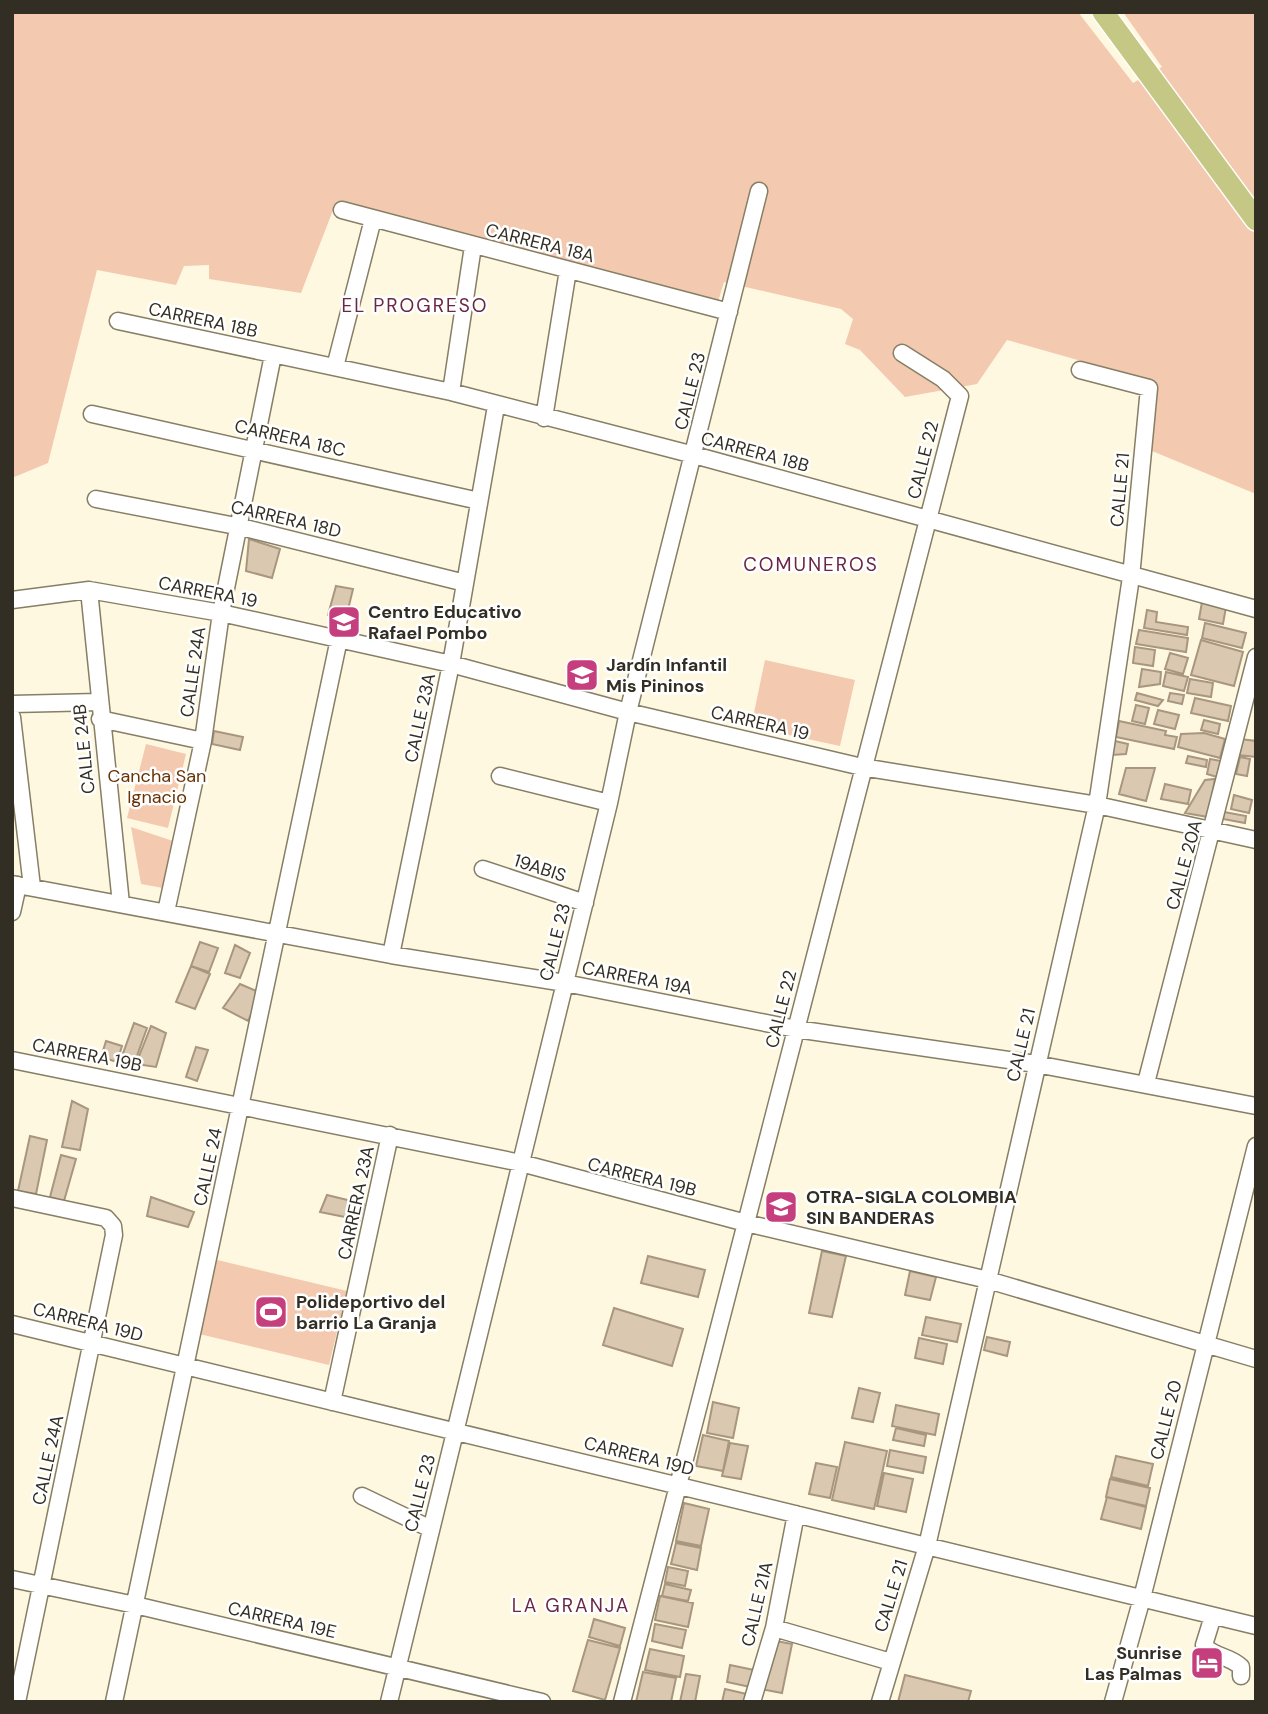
<svg xmlns="http://www.w3.org/2000/svg" width="1268" height="1714" font-family="'DM Sans',sans-serif">
	<style>
		.green { fill: #f3c9af }
		.building { fill: #dbc8b0; stroke: #a8967f; stroke-width: 2 }
		.lines { fill: none; stroke-linecap: round; stroke-linejoin: round }
		.minor-casing { stroke: #867e65; stroke-width: 19 }
		.major-casing { stroke: #fff; stroke-width: 24 }
		.minor { stroke: #fff; stroke-width: 16 }
		.major { stroke: #c5c885; stroke-width: 21 }
		.labels { text-anchor: middle; stroke-width: 5; stroke-linejoin: round; paint-order: stroke }
		.street-label { font-size: 18px; fill: #322e23; stroke: #fff }
		.poi-label { font-size: 18px; font-weight: bold; fill: #322e23; stroke: #fff; text-anchor: start }
		.park-label { font-size: 18px; fill: #683203; stroke: #fff }
		.neighbourhood-label { font-size: 19px; letter-spacing: 2px; fill: #692744; stroke: #fff }
	</style>
	<rect width="100%" height="100%" fill="#fff8e1"/>
	<!-- green -->
	<path class="green" d="M12,12H1078L1133,83L1162,67L1123,12H1256V494L1152,451V381L1007,340L977,384L905,397L860,350L845,344L853,319L841,309L724,282L717,305L390,222L335,205L301,293L209,279V265L184,266L176,285L97,270L48,463L12,478Z
		M765,660L855,680L840,746L751,727Z
		M146,744L186,754L168,828L127,818Z
		M131,827L173,841L163,888L141,884Z
		M213,1259L347,1291L329,1365L195,1333Z"/>
	<!-- building -->
	<path class="building" d="M249,539L280,549L272,578L246,571Z
		M336,586L353,589L346,618L328,615Z
		M1202,602L1226,607L1223,624L1199,619Z
		M1147,610L1157,612L1156,622L1188,627L1187,635L1144,628Z
		M1205,623L1246,633L1242,648L1202,638Z
		M1139,630L1188,638L1186,652L1136,644Z
		M1201,640L1243,652L1234,686L1191,675Z
		M1135,647L1155,650L1153,666L1133,663Z
		M1170,653L1188,658L1183,674L1165,669Z
		M1142,669L1161,672L1160,684L1139,687Z
		M1166,672L1188,677L1184,691L1163,686Z
		M1190,679L1213,683L1211,697L1187,693Z
		M1137,693L1163,700L1158,706L1135,700Z
		M1170,693L1184,695L1182,704L1168,701Z
		M1195,698L1231,706L1228,721L1191,713Z
		M1136,705L1149,708L1145,724L1132,721Z
		M1158,710L1179,715L1175,729L1154,724Z
		M1204,720L1220,724L1218,734L1201,730Z
		M1119,721L1166,731L1165,735L1177,737L1174,749L1116,737Z
		M214,731L243,737L240,750L212,744Z
		M1204,733L1225,739L1220,758L1178,747L1181,734Z
		M1240,739L1256,741V757L1238,755Z
		M1115,741L1128,744L1126,754L1112,755Z
		M1188,756L1207,760L1206,767L1186,763Z
		M1240,757L1250,759L1247,776L1236,774Z
		M1210,759L1221,761L1217,777L1207,774Z
		M1126,768H1155L1146,801L1119,794Z
		M1215,779L1208,817L1185,813L1205,780Z
		M1165,784L1191,790L1188,804L1161,799Z
		M1234,795L1252,800L1249,813L1231,809Z
		M1224,812L1246,816L1245,823L1223,819Z
		M200,942L218,948L209,972L191,966Z
		M235,945L250,953L240,978L225,973Z
		M191,966L210,974L195,1009L176,1002Z
		M240,984L261,993L248,1021L223,1008Z
		M134,1023L147,1028L134,1064L121,1059Z
		M151,1026L166,1033L156,1067L136,1064Z
		M106,1041L122,1046L117,1062L101,1057Z
		M196,1047L208,1050L197,1081L186,1077Z
		M72,1101L88,1109L80,1150L62,1147Z
		M30,1136L47,1140L36,1194L18,1191Z
		M61,1155L76,1159L64,1201L50,1197Z
		M327,1195L364,1204L360,1220L320,1212Z
		M151,1197L194,1212L188,1227L147,1216Z
		M822,1251L846,1256L832,1317L809,1313Z
		M648,1256L705,1270L698,1297L641,1283Z
		M910,1271L936,1277L930,1300L905,1295Z
		M614,1308L683,1329L672,1366L603,1345Z
		M926,1317L961,1324L957,1342L922,1335Z
		M987,1337L1010,1342L1007,1356L984,1350Z
		M919,1338L947,1344L943,1364L915,1358Z
		M859,1388L880,1393L873,1422L852,1418Z
		M713,1402L739,1408L733,1438L707,1433Z
		M896,1405L939,1414L935,1435L892,1426Z
		M896,1428L926,1435L924,1446L893,1440Z
		M703,1435L729,1441L723,1471L696,1466Z
		M845,1442L887,1451L874,1509L832,1500Z
		M730,1443L748,1446L741,1479L722,1476Z
		M890,1450L926,1457L923,1473L887,1466Z
		M1116,1456L1153,1464L1148,1486L1111,1477Z
		M816,1463L837,1467L830,1498L809,1494Z
		M884,1473L913,1479L906,1512L877,1506Z
		M1110,1479L1150,1488L1146,1506L1106,1497Z
		M1107,1497L1146,1507L1141,1529L1101,1519Z
		M684,1503L709,1509L701,1546L676,1541Z
		M676,1543L701,1548L697,1570L671,1564Z
		M668,1567L688,1571L685,1586L665,1582Z
		M665,1584L691,1590L688,1601L662,1596Z
		M660,1596L693,1603L688,1627L655,1620Z
		M594,1619L625,1628L620,1646L589,1637Z
		M655,1624L686,1630L682,1648L652,1641Z
		M588,1640L620,1648L605,1700L573,1691Z
		M771,1640L792,1644L782,1693L761,1689Z
		M650,1649L684,1656L680,1677L645,1670Z
		M730,1665L759,1671L755,1688L727,1682Z
		M643,1672L676,1678L671,1702H636Z
		M686,1674L700,1676L695,1702H680Z
		M905,1675L971,1691L968,1702H898Z
		M725,1689L751,1695L749,1702H722Z"/>
	<g class="lines">
		<defs>
			<path id="minor" d="M342,210L729,312
				M118,321L451,392L694,455L1256,609
				M335,367L373,219
				M451,392L473,246
				M92,414L479,501
				M544,418L568,270
				M96,499L241,527L465,583
				M89,590L121,904
				M12,600L89,590L221,613L451,664L628,712L862,767L1097,805L1256,840
				M12,704L98,702
				M12,717L32,887
				M100,719L203,741
				M500,776L609,803
				M483,869L585,903
				M12,884L391,955L565,983L796,1029L1036,1064L1256,1106
				M12,912L18,885
				M166,912L203,741L221,613L273,355
				M391,955L451,664L496,406
				M12,1060L521,1163L746,1223L988,1280L1256,1359
				M1146,1083L1256,657
				M12,1198L106,1218L113,1226L114,1235L17,1702
				M12,1324L1256,1626
				M332,1402L390,1135
				M362,1496L431,1529
				M12,1579L135,1605L542,1702
				M1213,1616L1204,1645C1212,1657 1231,1656 1241,1667V1676
				M774,1628L891,1662
				M114,1702L339,639
				M389,1702L609,803L628,712L759,191
				M622,1702L960,396L943,379L902,353
				M752,1702L774,1628L796,1514
				M880,1702L927,1546L1097,805L1131,577L1149,388L1080,370
				M1113,1702L1142,1598L1256,1146"/>
			<path id="major" d="M1103,12L1256,220"/>
		</defs>
		<!-- minor casing -->
		<use href="#minor" class="minor-casing"/>
		<!-- major casing -->
		<use href="#major" class="major-casing"/>
		<!-- minor -->
		<use href="#minor" class="minor"/>
		<!-- major -->
		<use href="#major" class="major"/>
	</g>
	<!-- icons -->
	<defs>
		<symbol id="school-square" viewBox="-11 -11 22 22"><rect x="-9" y="-9" width="18" height="18" rx="4" fill="#c53e7d" stroke="#fff"/><path d="M0-5L7-2L0 1L-7-2ZM-4 1L0 2.5L4 1V4Q0 6-4 4Z" fill="#fff"/></symbol>
		<symbol id="stadium-square" viewBox="-11 -11 22 22"><rect x="-9" y="-9" width="18" height="18" rx="4" fill="#c53e7d" stroke="#fff"/><path d="M0-5a6.5 5 0 1 0 0 10a6.5 5 0 1 0 0-10ZM-3.5-1.8h7v3.6h-7Z" fill="#fff"/></symbol>
		<symbol id="hotel-square" viewBox="-11 -11 22 22"><rect x="-9" y="-9" width="18" height="18" rx="4" fill="#c53e7d" stroke="#fff"/><path d="M-6-4.5h1.5V1H6V5H4.5V3h-9V5H-6ZM-4 0a1.8 1.8 0 1 1 3.6 0ZM.5 0V-2.5h3Q6-2.5 6 0Z" fill="#fff"/></symbol>
	</defs>
	<g fill-rule="evenodd">
		<use href="#school-square" x="325" y="603" width="38" height="38"/>
		<use href="#school-square" x="563" y="656" width="38" height="38"/>
		<use href="#school-square" x="762" y="1188" width="38" height="38"/>
		<use href="#stadium-square" x="252" y="1293" width="38" height="38"/>
		<use href="#hotel-square" x="1188" y="1644" width="38" height="38"/>
	</g>
	<g class="labels">
		<!-- street labels -->
		<g class="street-label">
			<text transform="translate(540 243) rotate(14)" y="6">CARRERA 18A</text>
			<text transform="translate(203 320) rotate(12)" y="6">CARRERA 18B</text>
			<text transform="translate(690 391) rotate(-76)" y="6">CALLE 23</text>
			<text transform="translate(290 438) rotate(13)" y="6">CARRERA 18C</text>
			<text transform="translate(755 452) rotate(15)" y="6">CARRERA 18B</text>
			<text transform="translate(923 460) rotate(-76)" y="6">CALLE 22</text>
			<text transform="translate(1120 490) rotate(-85)" y="6">CALLE 21</text>
			<text transform="translate(286 519) rotate(13)" y="6">CARRERA 18D</text>
			<text transform="translate(208 592) rotate(11)" y="6">CARRERA 19</text>
			<text transform="translate(193 672) rotate(-82)" y="6">CALLE 24A</text>
			<text transform="translate(420 718) rotate(-78)" y="6">CALLE 23A</text>
			<text transform="translate(760 723) rotate(13)" y="6">CARRERA 19</text>
			<text transform="translate(84 749) rotate(-96)" y="6">CALLE 24B</text>
			<text transform="translate(1184 865) rotate(-75)" y="6">CALLE 20A</text>
			<text transform="translate(540 868) rotate(18)" y="6">19ABIS</text>
			<text transform="translate(555 942) rotate(-76)" y="6">CALLE 23</text>
			<text transform="translate(637 978) rotate(11)" y="6">CARRERA 19A</text>
			<text transform="translate(781 1009) rotate(-76)" y="6">CALLE 22</text>
			<text transform="translate(1021 1045) rotate(-77)" y="6">CALLE 21</text>
			<text transform="translate(87 1055) rotate(11)" y="6">CARRERA 19B</text>
			<text transform="translate(208 1167) rotate(-78)" y="6">CALLE 24</text>
			<text transform="translate(642 1177) rotate(14)" y="6">CARRERA 19B</text>
			<text transform="translate(356 1203) rotate(-78)" y="6">CARRERA 23A</text>
			<text transform="translate(88 1322) rotate(14)" y="6">CARRERA 19D</text>
			<text transform="translate(1166 1420) rotate(-76)" y="6">CALLE 20</text>
			<text transform="translate(639 1456) rotate(14)" y="6">CARRERA 19D</text>
			<text transform="translate(48 1460) rotate(-78)" y="6">CALLE 24A</text>
			<text transform="translate(420 1493) rotate(-76)" y="6">CALLE 23</text>
			<text transform="translate(891 1596) rotate(-73)" y="6">CALLE 21</text>
			<text transform="translate(757 1604) rotate(-77)" y="6">CALLE 21A</text>
			<text transform="translate(282 1620) rotate(13)" y="6">CARRERA 19E</text>
		</g>
		<!-- poi labels -->
		<g class="poi-label">
			<text x="368" y="618">Centro Educativo<tspan x="368" dy="21">Rafael Pombo</tspan></text>
			<text x="606" y="671">Jardín Infantil<tspan x="606" dy="21">Mis Pininos</tspan></text>
			<text x="806" y="1203">OTRA-SIGLA COLOMBIA<tspan x="806" dy="21">SIN BANDERAS</tspan></text>
			<text x="296" y="1308">Polideportivo del<tspan x="296" dy="21">barrio La Granja</tspan></text>
			<text x="1182" y="1659" text-anchor="end">Sunrise<tspan x="1182" dy="21">Las Palmas</tspan></text>
		</g>
		<!-- park labels -->
		<g class="park-label">
			<text x="157" y="782">Cancha San<tspan x="157" dy="21">Ignacio</tspan></text>
		</g>
		<!-- neighbourhood labels -->
		<g class="neighbourhood-label">
			<text x="415" y="312">EL PROGRESO</text>
			<text x="811" y="571">COMUNEROS</text>
			<text x="571" y="1612">LA GRANJA</text>
		</g>
	</g>
	<!-- border -->
	<rect width="1268" height="1714" fill="none" stroke="#322e23" stroke-width="28"/>
</svg>
